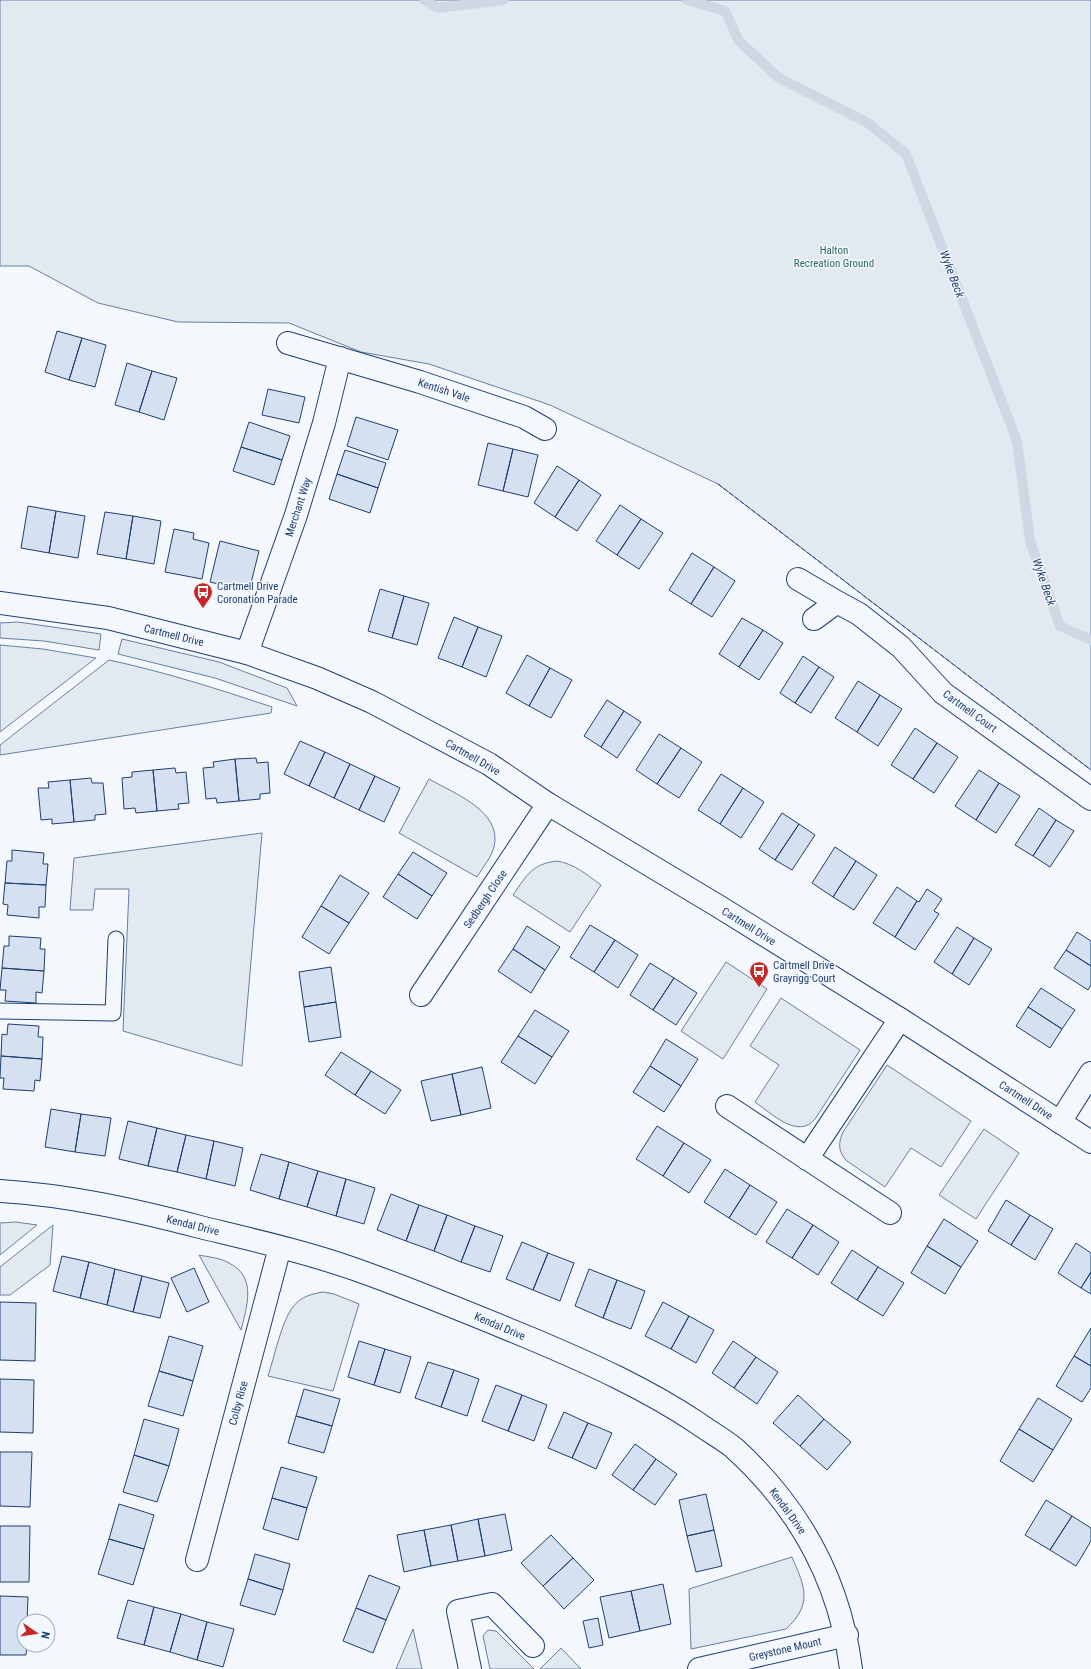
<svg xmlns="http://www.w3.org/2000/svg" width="1091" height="1669" font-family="'Roboto Condensed',sans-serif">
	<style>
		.green { fill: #e3e9f0; stroke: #687fa3 }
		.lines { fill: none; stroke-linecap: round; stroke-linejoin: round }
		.stream { stroke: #cfd7e4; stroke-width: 10 }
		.building { fill: #d5e0f0; stroke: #1d3f73 }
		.service-casing { stroke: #1d3f73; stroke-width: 17 }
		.minor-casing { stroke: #1d3f73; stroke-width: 24 }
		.tertiary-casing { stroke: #1d3f73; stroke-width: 24 }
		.service { stroke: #f4f7fb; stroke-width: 15 }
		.minor { stroke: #f4f7fb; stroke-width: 22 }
		.tertiary { stroke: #f4f7fb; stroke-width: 22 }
		.fence { stroke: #1d3f73; stroke-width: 1; stroke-dasharray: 5 2; stroke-linecap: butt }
		.labels { text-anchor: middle; stroke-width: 3; stroke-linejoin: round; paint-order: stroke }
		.park-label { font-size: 11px; fill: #2c6c60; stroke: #f4f7fb }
		.street-label { font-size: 11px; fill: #1d3f73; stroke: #f4f7fb }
		.poi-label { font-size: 11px; fill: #1d3f73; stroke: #f4f7fb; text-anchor: start }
		.water-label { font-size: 12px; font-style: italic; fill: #1d3f73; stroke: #f4f7fb }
	</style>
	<rect width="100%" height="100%" fill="#f4f7fb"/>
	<!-- green -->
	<path class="green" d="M0,0H1091V770L718,484L550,405L429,364L361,352L289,323L178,322L98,303L29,266H0Z
		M18,622L101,634L99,650L44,641L0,638V623Z
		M122,639L219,662L287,688L297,706L215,678L118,654Z
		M0,645L43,649L96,658L0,732Z
		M109,660C165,672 218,689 272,707L271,713L0,755V745Z
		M429,779C453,793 503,811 494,847C491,858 483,867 477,877L399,833Z
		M262,833L242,1066L123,1031L129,889H95L93,910H70L74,858Z
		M557,861C575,864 587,875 601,885L570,932L513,895C527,875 532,864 557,861Z
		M726,962L767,989L723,1059L681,1031Z
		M781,998L860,1050L815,1119C798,1140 771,1113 755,1102L779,1065L750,1046Z
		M887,1065L971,1121L941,1167L911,1148L885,1187L847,1161C838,1152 838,1143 843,1132Z
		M984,1129L1019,1153L976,1219L939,1195Z
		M16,1222L37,1225L0,1255V1223Z
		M53,1225L50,1265L10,1295H0V1267Z
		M199,1255C209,1257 221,1258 229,1263C257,1277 247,1306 241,1330Z
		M323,1292L334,1294L359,1304L333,1391L268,1376C274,1358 282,1320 293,1307C300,1297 311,1294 323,1292Z
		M792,1557C805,1587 813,1604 786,1629L691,1649L689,1589Z
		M413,1629L422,1669H396Z
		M488,1630L496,1631L534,1669H490L483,1636Z
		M561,1648L581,1669H540Z"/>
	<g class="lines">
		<!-- stream -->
		<path class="stream" d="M424,0L438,8L504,0
			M687,0L725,11L739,41L779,78L868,123L906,154L1017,441L1030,541L1060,626L1091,640"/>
	</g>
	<!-- building -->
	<path class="building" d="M57,331L82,338L69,380L45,372Z
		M82,338L106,345L95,387L69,380Z
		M127,363L152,371L139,412L115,405Z
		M152,371L177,378L164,420L139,412Z
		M268,389L305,397L299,423L262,415Z
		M356,417L398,430L388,460L347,446Z
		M249,422L290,436L282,460L241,447Z
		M488,443L513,449L503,491L478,485Z
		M241,447L282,460L274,485L233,471Z
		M513,449L538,455L528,497L503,491Z
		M345,450L386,463L378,488L337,474Z
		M557,466L579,480L555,517L534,503Z
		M337,474L378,488L370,513L329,499Z
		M579,480L601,495L577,531L555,517Z
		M620,505L641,519L617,555L596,541Z
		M28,506L56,511L49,553L21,548Z
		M56,511L85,516L78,558L49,553Z
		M105,512L133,516L126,559L97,554Z
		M133,516L161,521L154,564L126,559Z
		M641,519L663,533L639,569L617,555Z
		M174,529L194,533L193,539L209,543L202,579L165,572Z
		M220,541L259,551L249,591L210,582Z
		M692,553L714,567L691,604L669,590Z
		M714,567L735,581L712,617L691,604Z
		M380,589L404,596L392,638L368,631Z
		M404,596L429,603L417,645L392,638Z
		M454,617L478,627L462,667L438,658Z
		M742,618L763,630L739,667L719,654Z
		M478,627L502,636L486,677L462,667Z
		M763,630L783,643L759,680L739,667Z
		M527,655L550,668L529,706L506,693Z
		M803,656L819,667L795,703L780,693Z
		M819,667L834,677L811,713L795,703Z
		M550,668L572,680L551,718L529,706Z
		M858,681L880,695L857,732L835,718Z
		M880,695L902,709L878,746L857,732Z
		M607,700L624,711L601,747L584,736Z
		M624,711L641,722L617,758L601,747Z
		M915,728L937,743L913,779L891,765Z
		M659,734L681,748L657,784L636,770Z
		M300,741L325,752L309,786L284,774Z
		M937,743L958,757L934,793L913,779Z
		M681,748L702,762L679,798L657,784Z
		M325,752L350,764L334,798L309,786Z
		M256,758L257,763L268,762L270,793L260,794V799L239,801L235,759Z
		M235,759L239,801L217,803L216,798L206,799L203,768L214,767L213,762Z
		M350,764L375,776L359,810L334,798Z
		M175,768L176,773L186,772L189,803L178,804L179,809L157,811L153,770Z
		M153,770L157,811L136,813L135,808L124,809L122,778L132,777V772Z
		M979,770L999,783L976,820L955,806Z
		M721,774L743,788L720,824L698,810Z
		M375,776L400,788L384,822L359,810Z
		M91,778L92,783H103L106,814L95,815V820L74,822L70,780Z
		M70,780L74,822L52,824V819L41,820L38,788H49L48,782Z
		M999,783L1020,796L996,833L976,820Z
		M743,788L764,802L741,838L720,824Z
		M1039,808L1056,820L1033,856L1015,845Z
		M782,813L799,824L775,860L759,849Z
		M1056,820L1074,831L1050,867L1033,856Z
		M799,824L815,835L792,870L775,860Z
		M835,847L856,861L833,897L812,883Z
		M12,850L44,853L43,864H48L46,885L5,883L7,861H12Z
		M413,852L447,873L432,896L398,874Z
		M856,861L877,875L854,910L833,897Z
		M398,874L432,896L417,919L383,897Z
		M340,875L369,893L349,923L321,906Z
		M5,883L46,885L45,907H39V918L7,915L8,905L3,904Z
		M897,887L917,901L895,937L873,923Z
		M927,889L942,899L934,911L939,914L915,950L895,937L917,901L919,902Z
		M321,906L349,923L329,954L302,937Z
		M590,925L615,940L594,972L570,957Z
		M527,926L560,947L545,970L513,949Z
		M957,927L974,938L952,974L934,962Z
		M1077,932L1091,941V966L1066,950Z
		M9,936L41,938L40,949H45L44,971L2,968L4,946H9Z
		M974,938L992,949L969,985L952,974Z
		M615,940L638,955L618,988L594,972Z
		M513,949L545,970L531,993L498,971Z
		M1066,950L1091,966V985L1088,990L1054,968Z
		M650,963L674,978L653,1010L630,995Z
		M331,967L336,1002L304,1007L299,972Z
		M2,968L44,971L42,993L36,992V1003L5,1001L6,990H0Z
		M674,978L697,993L676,1025L653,1010Z
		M1041,988L1075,1010L1062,1029L1028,1007Z
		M336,1002L341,1037L309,1042L304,1007Z
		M1028,1007L1062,1029L1050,1048L1016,1026Z
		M535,1010L569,1031L552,1057L518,1036Z
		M8,1024L39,1026L38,1037H43L42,1059L1,1056L2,1034L7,1035Z
		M518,1036L552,1057L535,1084L501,1062Z
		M666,1039L698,1059L681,1086L650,1066Z
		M341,1052L371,1071L355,1095L325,1075Z
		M1,1056L42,1059L40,1081L35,1080L34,1091L3,1089L4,1078H0Z
		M650,1066L681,1086L664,1112L633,1092Z
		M482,1067L491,1108L461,1115L452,1074Z
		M371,1071L401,1090L385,1114L355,1095Z
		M452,1074L461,1115L431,1121L421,1081Z
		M51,1109L81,1114L75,1152L45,1147Z
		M81,1114L111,1118L105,1156L75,1152Z
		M128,1121L157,1128L148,1166L119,1159Z
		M657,1126L684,1143L663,1176L636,1159Z
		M157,1128L186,1135L177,1172L148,1166Z
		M186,1135L214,1141L206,1179L177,1172Z
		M214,1141L243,1148L235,1186L206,1179Z
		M684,1143L711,1160L689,1193L663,1176Z
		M261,1154L289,1162L279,1199L250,1190Z
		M289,1162L318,1171L307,1207L279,1199Z
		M725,1169L750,1185L729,1218L704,1202Z
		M318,1171L346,1179L336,1216L307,1207Z
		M346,1179L375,1188L364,1224L336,1216Z
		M750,1185L777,1202L756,1235L729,1218Z
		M391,1194L419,1205L406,1241L377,1230Z
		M1006,1200L1030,1215L1011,1245L988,1231Z
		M419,1205L447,1215L434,1251L406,1241Z
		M787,1209L813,1225L792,1258L766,1242Z
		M447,1215L475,1226L461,1262L434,1251Z
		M1030,1215L1053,1229L1035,1260L1011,1245Z
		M944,1219L978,1241L961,1267L927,1246Z
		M813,1225L839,1242L818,1275L792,1258Z
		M475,1226L503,1236L490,1272L461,1262Z
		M522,1242L548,1253L533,1290L506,1279Z
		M1076,1243L1091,1253V1272L1081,1288L1058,1273Z
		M927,1246L961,1267L945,1294L911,1273Z
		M852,1250L878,1267L857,1300L831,1283Z
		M548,1253L574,1263L560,1301L533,1290Z
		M62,1256L89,1262L80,1298L53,1291Z
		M89,1262L115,1269L107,1305L80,1298Z
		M878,1267L904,1283L883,1316L857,1300Z
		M194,1268L209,1302L187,1312L171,1278Z
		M115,1269L142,1276L133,1312L107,1305Z
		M589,1269L617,1280L603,1318L575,1306Z
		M1091,1272V1294L1081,1288Z
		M142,1276L169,1283L160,1318L133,1312Z
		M617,1280L645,1291L631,1329L603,1318Z
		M0,1302L36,1303L35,1361L0,1360Z
		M663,1302L689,1316L671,1349L645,1336Z
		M689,1316L714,1330L696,1363L671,1349Z
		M1091,1328V1366L1074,1356Z
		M169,1336L203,1346L193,1381L159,1371Z
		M359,1341L385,1349L374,1385L348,1377Z
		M733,1341L756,1357L734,1388L712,1373Z
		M385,1349L411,1357L400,1393L374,1385Z
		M1074,1356L1091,1366V1388L1082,1402L1056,1386Z
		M756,1357L778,1372L757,1404L734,1388Z
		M428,1362L454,1370L441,1407L415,1398Z
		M454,1370L479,1379L467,1416L441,1407Z
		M159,1371L193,1381L183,1416L148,1406Z
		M0,1379L34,1380L33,1433L0,1432Z
		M496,1385L522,1395L508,1431L482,1421Z
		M304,1389L340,1399L332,1426L296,1416Z
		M522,1395L547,1405L534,1441L508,1431Z
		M798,1395L824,1419L800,1446L773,1423Z
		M1038,1398L1072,1419L1053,1450L1019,1429Z
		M564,1412L588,1423L572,1458L548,1448Z
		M296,1416L332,1426L324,1453L288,1443Z
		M144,1419L179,1429L169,1466L134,1455Z
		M824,1419L851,1442L827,1470L800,1446Z
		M588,1423L612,1433L596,1469L572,1458Z
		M1019,1429L1053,1450L1033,1482L1000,1461Z
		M635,1444L656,1459L633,1490L612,1475Z
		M0,1452H32L30,1507L0,1506Z
		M134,1455L169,1466L157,1502L123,1492Z
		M656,1459L677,1474L655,1505L633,1490Z
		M281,1467L317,1477L307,1508L272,1498Z
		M706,1494L714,1530L687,1536L679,1500Z
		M272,1498L307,1508L298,1540L263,1529Z
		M1046,1500L1072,1516L1050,1550L1025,1535Z
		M119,1504L154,1515L144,1549L109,1539Z
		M505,1514L512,1550L485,1556L478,1519Z
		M1072,1516L1091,1528V1541L1076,1566L1050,1550Z
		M478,1519L485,1556L458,1561L451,1525Z
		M451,1525L458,1561L431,1566L424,1530Z
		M0,1526H30L29,1582H0Z
		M424,1530L431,1566L404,1572L397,1535Z
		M714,1530L722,1566L696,1572L687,1536Z
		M551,1535L573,1558L543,1586L521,1563Z
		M109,1539L144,1549L133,1585L98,1574Z
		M255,1554L290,1564L283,1590L248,1579Z
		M573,1558L594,1580L564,1609L543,1586Z
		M369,1575L400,1587L386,1620L356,1608Z
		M248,1579L283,1590L275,1615L240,1605Z
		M663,1584L671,1624L640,1631L631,1591Z
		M631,1591L640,1631L609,1638L600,1597Z
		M0,1596L28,1597L27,1621H24V1645H27L26,1655H0Z
		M128,1600L154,1607L144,1645L117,1638Z
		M154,1607L181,1614L170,1652L144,1645Z
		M356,1608L386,1620L373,1653L343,1641Z
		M181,1614L207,1622L197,1660L170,1652Z
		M598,1618L603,1645L589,1648L583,1621Z
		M207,1622L234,1629L223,1667L197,1660Z"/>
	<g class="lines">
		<defs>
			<path id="service" d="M0,1011L113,1013L116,939"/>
			<path id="minor" d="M288,343L420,382L524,417L545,429
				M798,579L837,602L814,619
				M837,602L859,614L901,647L943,693L1091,799
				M247,653L296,515L324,423L340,358
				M421,995L548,804
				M727,1106L890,1213
				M1060,1122L1091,1073
				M807,1159L900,1019
				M0,1191C68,1195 135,1210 200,1227C253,1240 306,1252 357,1270C416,1291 474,1315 532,1339C589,1363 647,1389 699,1424C710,1432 723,1439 734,1448C800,1508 840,1581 851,1669
				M197,1560L280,1247
				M470,1669L458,1611L492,1604L533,1646
				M699,1669L847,1635"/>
			<path id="tertiary" d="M0,603L108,618L247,653L317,678L372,702L489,764L548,804L718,906L900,1019L1091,1142"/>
		</defs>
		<!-- service casing -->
		<use href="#service" class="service-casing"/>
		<!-- minor casing -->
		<use href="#minor" class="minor-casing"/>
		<!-- tertiary casing -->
		<use href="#tertiary" class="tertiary-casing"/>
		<!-- service -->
		<use href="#service" class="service"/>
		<!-- minor -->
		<use href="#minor" class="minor"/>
		<!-- tertiary -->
		<use href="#tertiary" class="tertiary"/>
		<!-- fence -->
		<path class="fence" d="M718,484L1091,770"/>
	</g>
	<!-- icons -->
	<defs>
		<symbol id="bus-pin" viewBox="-11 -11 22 30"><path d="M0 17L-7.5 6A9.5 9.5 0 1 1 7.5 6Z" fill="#c62828" stroke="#f4f7fb"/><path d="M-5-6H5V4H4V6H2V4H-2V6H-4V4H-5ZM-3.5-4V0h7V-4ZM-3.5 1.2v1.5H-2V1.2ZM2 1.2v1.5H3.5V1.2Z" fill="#fff"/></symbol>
	</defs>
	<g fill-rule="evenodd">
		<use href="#bus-pin" x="192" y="581" width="22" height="30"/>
		<use href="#bus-pin" x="748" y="960" width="22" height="30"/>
	</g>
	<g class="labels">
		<!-- park labels -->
		<g class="park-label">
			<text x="834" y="254">Halton<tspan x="834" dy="13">Recreation Ground</tspan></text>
		</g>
		<!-- street labels -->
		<g class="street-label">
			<text transform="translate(444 390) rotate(18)" y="4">Kentish Vale</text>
			<text transform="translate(298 507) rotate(-72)" y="4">Merchant Way</text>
			<text transform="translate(174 635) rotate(14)" y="4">Cartmell Drive</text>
			<text transform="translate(970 711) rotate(36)" y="4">Cartmell Court</text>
			<text transform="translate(473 757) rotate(30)" y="4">Cartmell Drive</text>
			<text transform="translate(485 899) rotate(-56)" y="4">Sedbergh Close</text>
			<text transform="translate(749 926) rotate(32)" y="4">Cartmell Drive</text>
			<text transform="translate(1026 1100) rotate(33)" y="4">Cartmell Drive</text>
			<text transform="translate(193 1225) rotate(14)" y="4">Kendal Drive</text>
			<text transform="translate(500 1326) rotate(23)" y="4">Kendal Drive</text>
			<text transform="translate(238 1403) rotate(-75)" y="4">Colby Rise</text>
			<text transform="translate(788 1511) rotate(54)" y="4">Kendal Drive</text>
			<text transform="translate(785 1649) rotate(-13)" y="4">Greystone Mount</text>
		</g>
		<!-- poi labels -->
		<g class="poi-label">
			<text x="217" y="590">Cartmell Drive<tspan x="217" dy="13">Coronation Parade</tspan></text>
			<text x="773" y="969">Cartmell Drive<tspan x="773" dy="13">Grayrigg Court</tspan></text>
		</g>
		<!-- water labels -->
		<g class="water-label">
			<text transform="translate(952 274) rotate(69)" y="4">Wyke Beck</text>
			<text transform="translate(1044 582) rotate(71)" y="4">Wyke Beck</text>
		</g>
	</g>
	<!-- north arrow -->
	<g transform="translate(36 1633) rotate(103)"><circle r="19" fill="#f4f7fb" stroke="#9eadc5"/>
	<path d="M0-3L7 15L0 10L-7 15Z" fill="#c62828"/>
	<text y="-6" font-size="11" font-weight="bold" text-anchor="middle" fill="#1d3f73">N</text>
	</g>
</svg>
